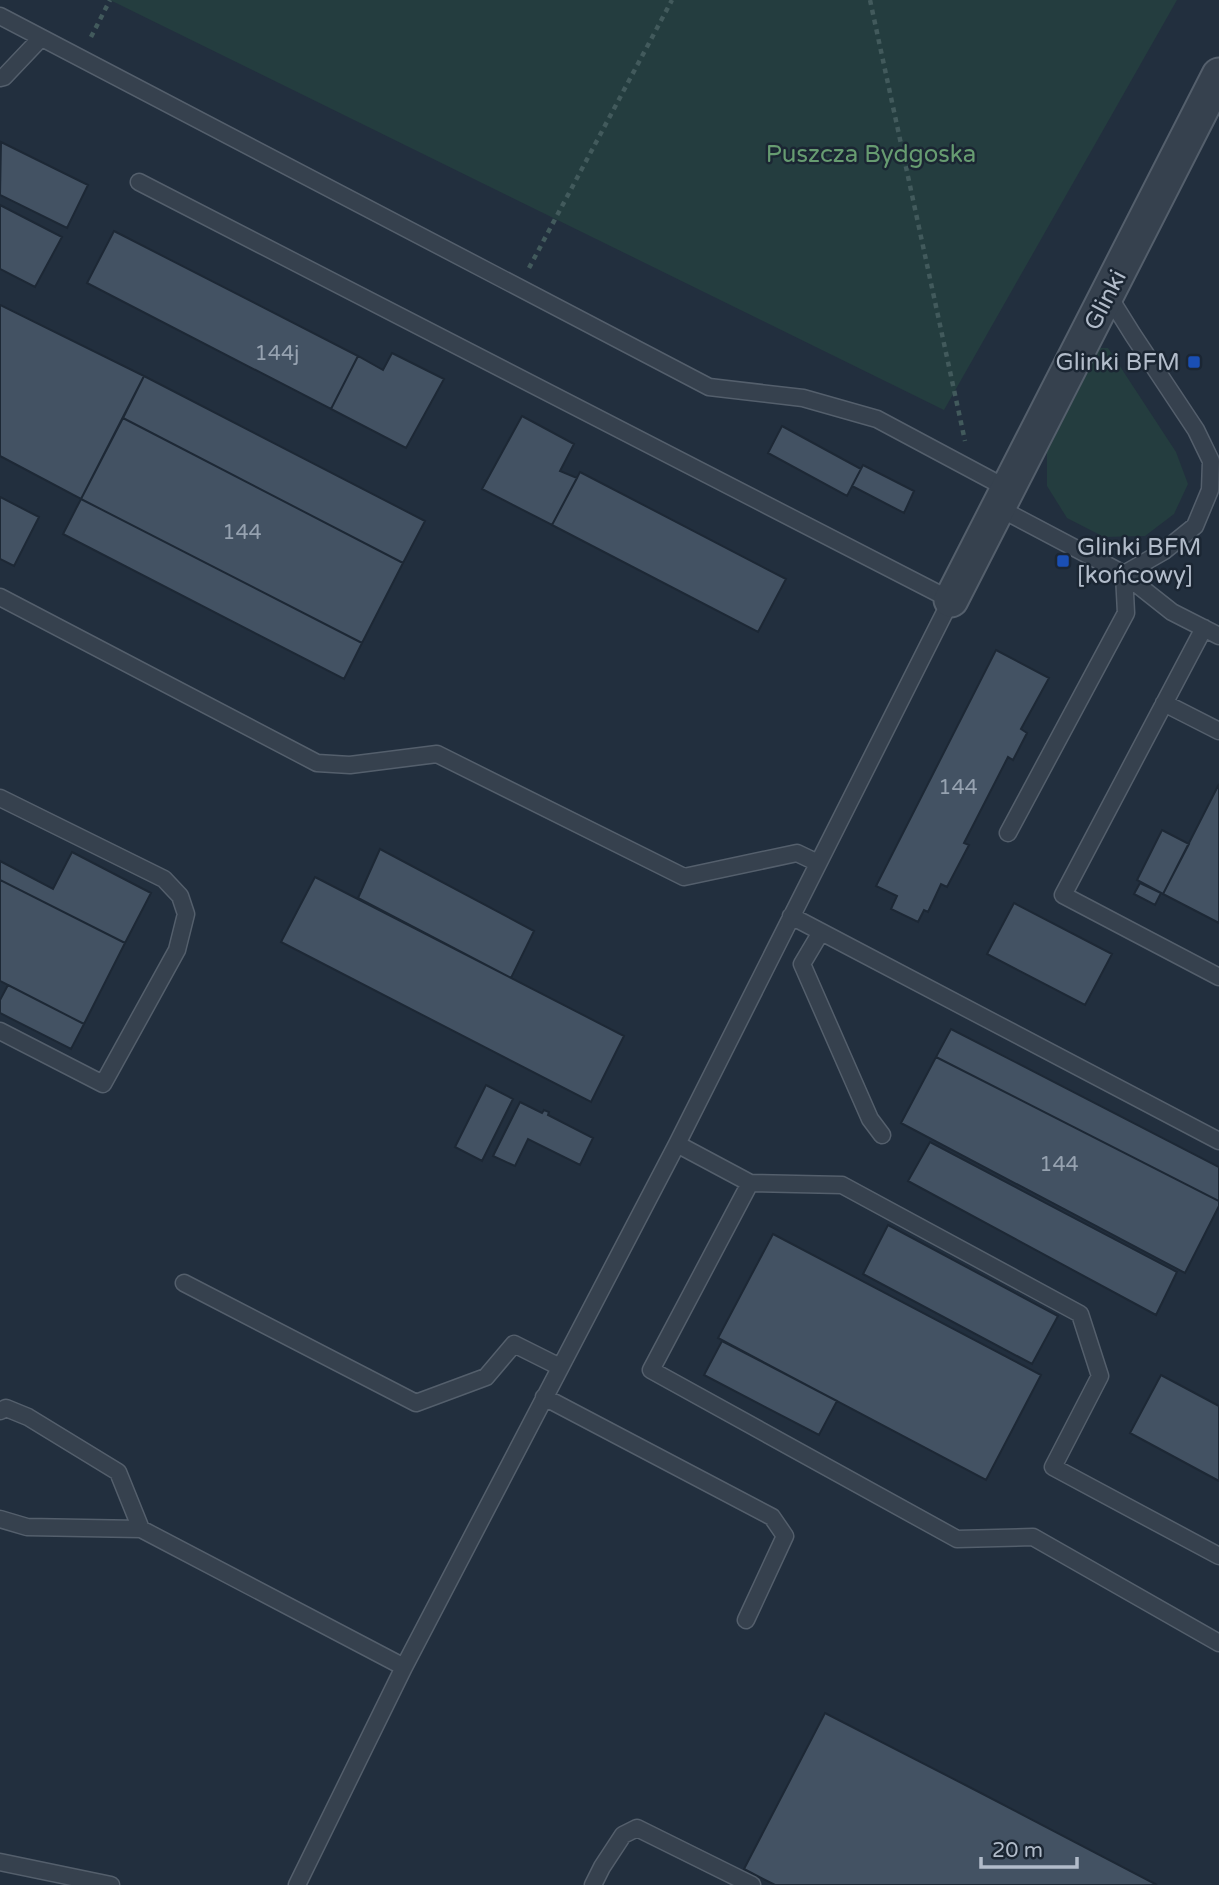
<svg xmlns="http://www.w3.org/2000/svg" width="1219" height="1885" font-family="'Varela Round',sans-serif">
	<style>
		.green { fill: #243d3f }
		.building { fill: #435263; stroke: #1d2835; stroke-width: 2 }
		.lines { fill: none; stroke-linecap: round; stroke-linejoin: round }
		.service-casing { stroke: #545f6c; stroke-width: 19 }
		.minor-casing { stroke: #545f6c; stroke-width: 37 }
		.path { stroke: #425a5c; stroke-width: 4.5; stroke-dasharray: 5 5; stroke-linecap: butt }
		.service { stroke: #36414e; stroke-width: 16 }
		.minor { stroke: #36414e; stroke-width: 33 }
		.transit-dot { fill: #1a4fb4; stroke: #1b2633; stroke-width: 2.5 }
		.labels { text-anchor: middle; stroke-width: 5; stroke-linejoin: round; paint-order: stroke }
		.number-label { font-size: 21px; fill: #96a2b0 }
		.park-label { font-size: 24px; fill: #679c71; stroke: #1b2633 }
		.street-label { font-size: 24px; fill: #b2bcca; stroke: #1b2633 }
		.poi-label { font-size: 24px; fill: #b2bcca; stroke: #1b2633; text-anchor: end }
	</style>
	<rect width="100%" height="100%" fill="#222f3e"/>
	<!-- green -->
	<path class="green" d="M110,0H1177L944,410Z
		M1100,348H1108L1176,452L1188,484L1174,514L1145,536L1104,537L1067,518L1047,486V452Z"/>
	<!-- building -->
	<path class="building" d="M1,142L88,185L67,228L0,195Z
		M0,205L62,237L35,287L0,269Z
		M114,231L358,356L331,409L87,283Z
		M0,305L144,376L81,499L0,456Z
		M392,353L444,379L406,448L331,409L358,356L383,370Z
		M144,376L425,521L403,563L123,418Z
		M522,416L574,444L560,471L577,478L552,525L482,489Z
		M123,418L403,563L362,643L81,499Z
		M782,426L861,469L847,496L768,453Z
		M863,465L914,491L904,513L852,486Z
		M580,472L786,579L758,632L552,525Z
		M0,497L39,517L14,566L0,559Z
		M81,499L362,643L344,679L63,534Z
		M996,650L1049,678L1021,729L1027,733L1013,760L1008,757L964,843L969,845L947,887L941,884L928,912L924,910L918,922L891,909L897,896L876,886Z
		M1219,784V923L1163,894Z
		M1162,830L1189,844L1163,894L1137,880Z
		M380,849L534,931L511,978L358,898Z
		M72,852L151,893L125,943L0,880V861L53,889Z
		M315,877L624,1036L591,1102L281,942Z
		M0,880L125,943L84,1024L0,981Z
		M1140,883L1161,893L1155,905L1134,894Z
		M1014,903L1112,954L1085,1005L987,954Z
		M8,985L84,1024L71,1049L0,1013V1000Z
		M951,1029L1219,1167V1201L936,1057Z
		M936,1057L1219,1201V1206L1185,1273L901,1123Z
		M486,1085L513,1099L482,1161L455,1147Z
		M520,1102L542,1113L544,1110L549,1112L548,1115L593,1138L580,1165L528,1139L515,1166L493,1156Z
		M930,1142L1177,1272L1156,1315L908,1181Z
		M888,1225L1058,1316L1032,1364L863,1274Z
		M773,1234L1041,1375L986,1480L718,1338Z
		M722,1341L837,1401L819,1435L704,1375Z
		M1161,1375L1219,1406V1481L1130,1433Z
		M825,1713L977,1791L1157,1885H775L744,1869Z"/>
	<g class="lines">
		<defs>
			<path id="service" d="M0,16L709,387L803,398L877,419L1008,489
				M0,78L4,77L41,38
				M139,182L951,600L677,1144L404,1667L297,1885
				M1108,295L1133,335L1196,430L1211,461L1210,490L1195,526L1164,551L1124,574
				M999,508L1124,574L1172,612L1219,636
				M0,597L317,763L350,765L437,754L684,877L797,853L818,863
				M1204,628L1063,895L1219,977
				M1164,703L1219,731
				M0,798L164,879L180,896L186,914L177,950L103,1084L0,1031
				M1008,833L1126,613L1124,574
				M791,916L1219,1141
				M821,932L802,964L870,1119L882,1135
				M677,1144L750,1183L842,1185L1080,1314L1100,1376L1053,1467L1219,1556
				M750,1183L651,1370L957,1539L1033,1537L1219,1643
				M184,1283L416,1403L486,1377L514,1344L560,1367
				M544,1397L772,1517L785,1536L746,1620
				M0,1411L6,1408L28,1417L118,1472L141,1529
				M0,1519L27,1527L141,1529L404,1667
				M0,1862L111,1885
				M593,1885L602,1867L623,1835L637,1828L752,1885"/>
			<path id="minor" d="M951,600L1219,75"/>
		</defs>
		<!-- service casing -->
		<use href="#service" class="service-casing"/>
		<!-- minor casing -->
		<use href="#minor" class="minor-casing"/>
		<!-- path -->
		<path class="path" d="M870,0L965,441
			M91,37L110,0
			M529,268L672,0"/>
		<!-- service -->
		<use href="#service" class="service"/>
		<!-- minor -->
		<use href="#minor" class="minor"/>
	</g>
	<!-- markers -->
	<g class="transit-dot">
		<rect x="1187" y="355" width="14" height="14" rx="3.5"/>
		<rect x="1056" y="554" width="14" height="14" rx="3.5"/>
	</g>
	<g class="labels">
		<!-- number labels -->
		<g class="number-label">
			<text x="277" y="360">144j</text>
			<text x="242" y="539">144</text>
			<text x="958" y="794">144</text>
			<text x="1059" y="1171">144</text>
		</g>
		<!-- park labels -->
		<g class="park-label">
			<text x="871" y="162">Puszcza Bydgoska</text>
		</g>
		<!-- street labels -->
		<g class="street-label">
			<text transform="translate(1105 300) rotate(-63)" y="8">Glinki</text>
		</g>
		<!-- poi labels -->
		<g class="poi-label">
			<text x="1180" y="370">Glinki BFM</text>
			<text x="1077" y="555" text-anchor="start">Glinki BFM<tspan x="1077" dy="28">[końcowy]</tspan></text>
		</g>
	</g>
	<!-- scale -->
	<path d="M981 1857v10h96v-10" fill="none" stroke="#b2bcca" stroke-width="3.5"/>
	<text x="992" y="1857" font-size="21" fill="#b2bcca" stroke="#1b2633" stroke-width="5" paint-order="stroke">20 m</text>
</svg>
